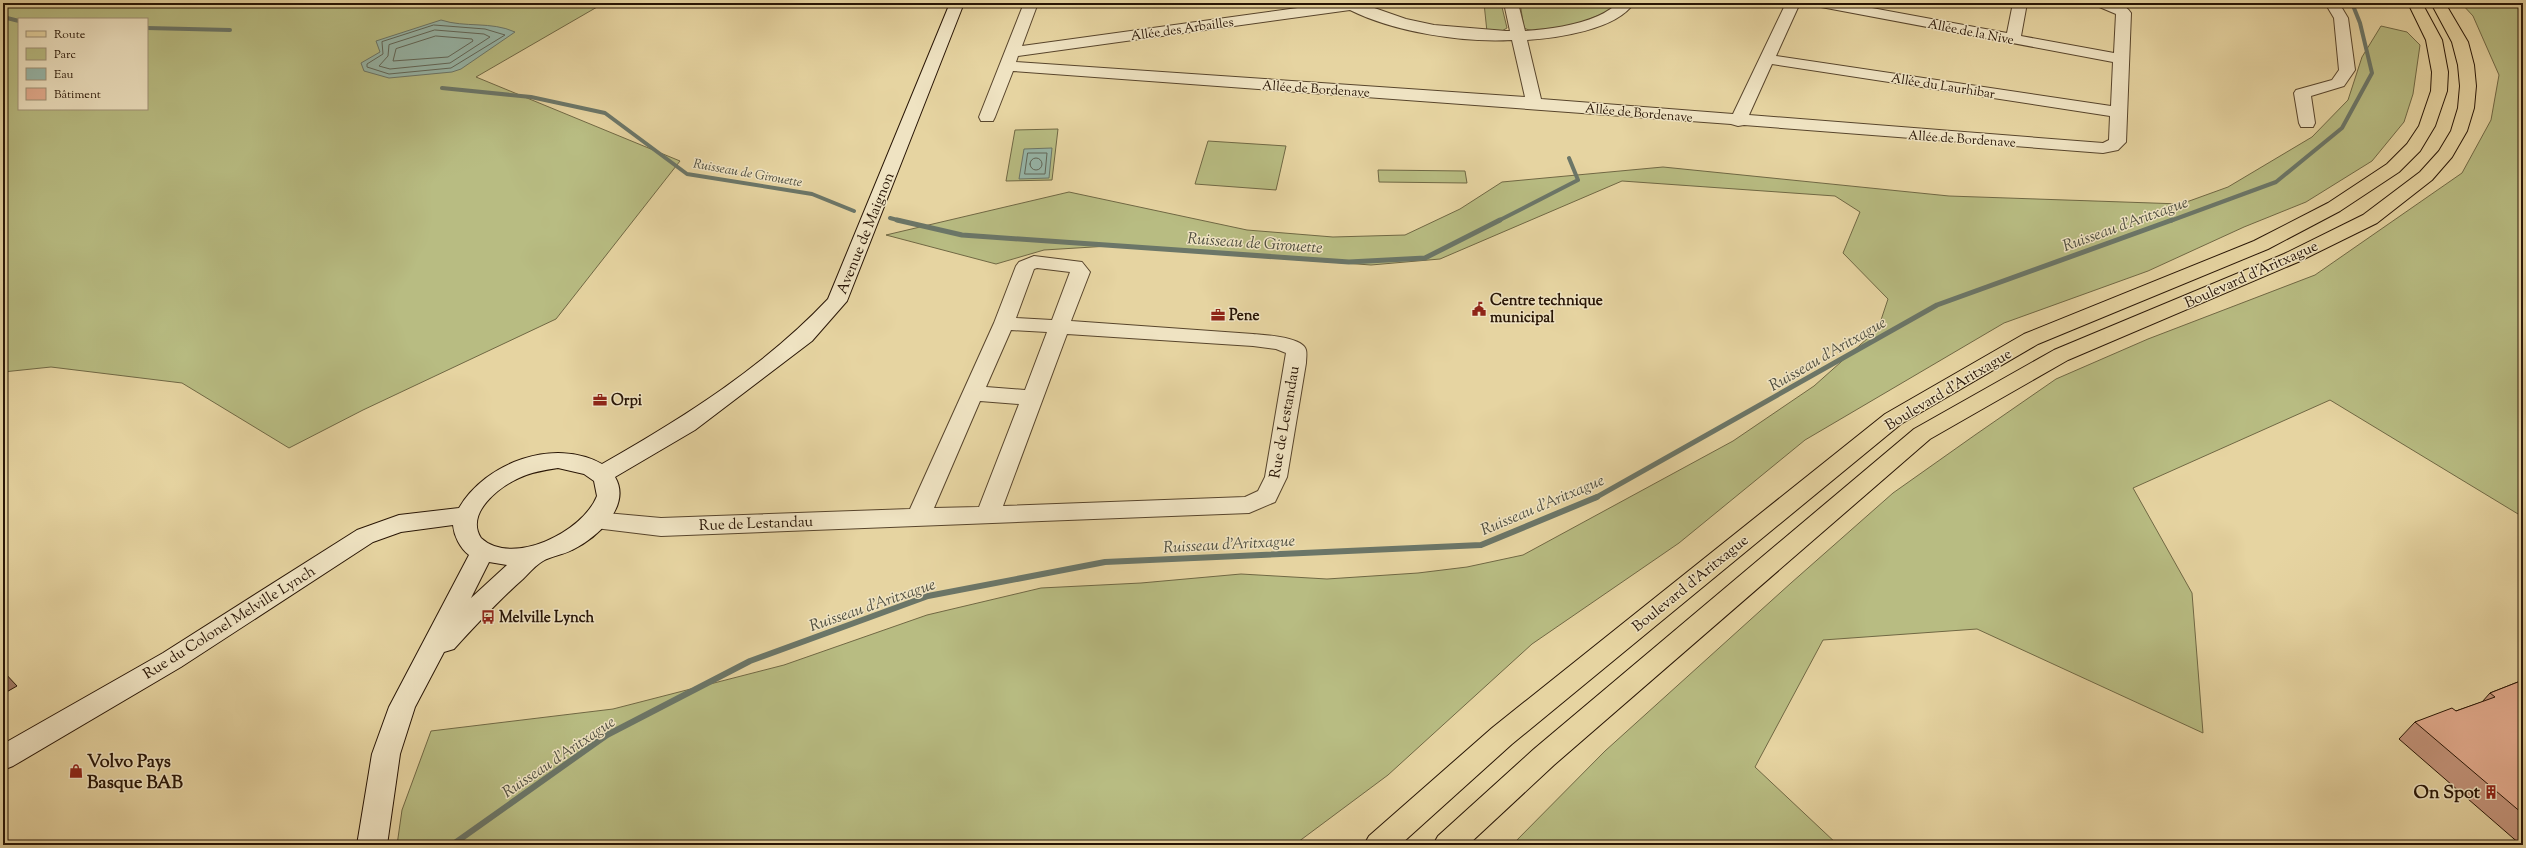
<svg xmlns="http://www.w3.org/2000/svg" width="2526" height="848" font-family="'Sorts Mill Goudy',serif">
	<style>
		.green { fill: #b8bc82; stroke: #706844; fill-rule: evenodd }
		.water { fill: #97b7aa; stroke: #6b7668 }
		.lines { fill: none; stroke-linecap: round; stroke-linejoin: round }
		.shore { stroke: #606658; stroke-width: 1 }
		.stream-far2 { stroke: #6b7668; stroke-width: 4 }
		.stream-far1 { stroke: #6b7668; stroke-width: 5 }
		.stream { stroke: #6b7668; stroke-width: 6 }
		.street-casing { stroke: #58452c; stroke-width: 2 }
		.secondary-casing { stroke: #281505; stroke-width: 2 }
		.primary-casing { stroke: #281505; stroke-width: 2 }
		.street { fill: #efe3c2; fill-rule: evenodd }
		.secondary { fill: #efe3c2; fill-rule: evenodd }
		.primary { fill: #e6d4a1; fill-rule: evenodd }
		.wall { fill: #c5957c; stroke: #281505 }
		.shaded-wall { fill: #a07965; stroke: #281505 }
		.building { fill: #e5ad90; stroke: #281505 }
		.labels { text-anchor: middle; stroke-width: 3; stroke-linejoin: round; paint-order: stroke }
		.far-street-label { font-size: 13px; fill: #281505; stroke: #efe3c2 }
		.far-water-label { font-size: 13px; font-style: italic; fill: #4f4e3f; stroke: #efe3c2 }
		.street-label { font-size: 15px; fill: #281505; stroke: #efe3c2 }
		.poi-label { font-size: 15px; font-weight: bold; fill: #281505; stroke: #efe3c2; text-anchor: start }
		.water-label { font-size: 16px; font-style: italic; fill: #4f4e3f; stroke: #efe3c2 }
		.near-poi-label { font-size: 18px; font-weight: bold; fill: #281505; stroke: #efe3c2; text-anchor: start }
	</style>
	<rect width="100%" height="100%" fill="#e6d4a1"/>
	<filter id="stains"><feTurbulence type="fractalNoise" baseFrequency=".005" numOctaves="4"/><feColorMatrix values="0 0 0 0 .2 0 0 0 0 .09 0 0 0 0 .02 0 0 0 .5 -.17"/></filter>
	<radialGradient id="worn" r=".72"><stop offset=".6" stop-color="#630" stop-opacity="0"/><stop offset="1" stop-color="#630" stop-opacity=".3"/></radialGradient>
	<!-- green -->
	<path class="green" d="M3,3H604L476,77L680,161L556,319L363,410L289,448L182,383L51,367L3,372ZM19,19H147V109H19Z
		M1484,3H1501L1507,28L1500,32H1487Z
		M1520,3H1621C1605,16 1543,39 1524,28Z
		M2461,3H2523V517L2330,400L2133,488L2192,593L2203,733L1977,629L1823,640L1755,767L1838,845H1512L1605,751L1791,583L1893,493L1975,435L2056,379L2148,339L2315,275L2462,173L2491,120L2499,75L2473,16Z
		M2381,26L2407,32L2420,45L2413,94L2404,122L2372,161L2306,202L2244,227L2148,271L2004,323L1805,440L1679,543L1532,644L1388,775L1294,845H397L402,810L431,731L613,709L784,665L927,615L1041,588L1141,583L1241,574L1327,579L1418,573L1467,567L1523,555L1733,441L1814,386L1878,329L1888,299L1843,253L1860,212L1835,196L1622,181L1440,259L1371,265L1109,246L1044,250L996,264L886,235L1069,192L1247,230L1333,237L1405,235L1460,209L1502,182L1663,167L1949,196L2181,204L2228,187L2312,137L2348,100L2362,57Z
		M1058,129L1052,180L1006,181L1015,130Z
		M1208,141L1286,146L1276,190L1195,184Z
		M1378,170L1465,171L1467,183L1379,182Z"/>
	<!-- water -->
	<path class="water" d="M441,20C465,28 491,21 515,32L461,69L452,72L389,78L364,71L361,63L380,52L376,41Z
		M1052,148L1049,178L1019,179L1024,149Z"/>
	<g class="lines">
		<!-- shore -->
		<path class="shore" d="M434,25L485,29L505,35L451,68L389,74L367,67V64L383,54L382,42Z
			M435,30L484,34L490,37L450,63L390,69L379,66L388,56L389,45Z
			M436,36L472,39L473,41L448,57L393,61L396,49Z
			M1028,153H1047L1045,174H1025Z
			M1030 164a6 6 0 1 1 12 0a6 6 0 1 1-12 0Z"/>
		<!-- stream-far2 -->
		<path class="stream-far2" d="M3,17L19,21
			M147,28L230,30
			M442,88L531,97L605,113L687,174L812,194L854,211
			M890,218L901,221
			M1498,221L1578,180L1569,158
			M2170,221L2276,182L2342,128L2372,73L2360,23L2352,3"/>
		<!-- stream-far1 -->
		<path class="stream-far1" d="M897,220L962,235L1349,262L1425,258L1500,220
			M1595,498L1937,305L2172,220"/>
		<!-- stream -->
		<path class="stream" d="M452,845L607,735L750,661L928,596L1105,562L1481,545L1597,497"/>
		<defs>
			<path id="street" d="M1024,3H1038L1022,46L1334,3H1360L1406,19L1434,25L1506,31H1510L1504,3H1518L1525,31C1550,29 1575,26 1598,16C1616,8 1612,3 1634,3C1616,30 1557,38 1527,40L1541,99L1733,114L1786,3H1800L1776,56L2111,106L2113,62L1821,7L1814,3H1845L2007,33L2013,3H2027L2021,36L2114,53L2116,14L2097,6L2095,3C2108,3 2123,0 2131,13L2126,142L2118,150L2103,153L1744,125L1738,126L1731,124L1013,71L995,117L993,121H981L979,117ZM1350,10C1394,32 1463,43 1512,40L1525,97L1016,62L1018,56ZM1772,64L2110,116L2109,140L2103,143L1749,115Z
				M2325,3H2339L2348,18L2355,70L2344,86L2311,96L2315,123L2313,127H2301L2299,123L2294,93L2296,90L2332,80L2339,70L2334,18Z
				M1034,256L1082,262L1090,272L1071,321L1253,334C1264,335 1303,337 1306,350C1307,354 1306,359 1306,363L1287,477L1275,502L1249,513L661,536L587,527L583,521L587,515L595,512L661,518L910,509L994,323L1016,266L1019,262ZM1037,268L1070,272L1052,320L1016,318L1034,269ZM1011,330L1047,332L1025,390L986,387ZM1067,334L1253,346L1276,349L1286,353L1265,477L1258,491L1245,497L1003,506ZM980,401L1019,404L979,507L934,508Z"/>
			<path id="secondary" d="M950,3H964L847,301L812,341L695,430L615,477C632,506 597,538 572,550C563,555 551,556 543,561C536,565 529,573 523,579C498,601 476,625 454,649L444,652L415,707L400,754L387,845H357L372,754L389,707L469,555C460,548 454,536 453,525L401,532L373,542L181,667L13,766L3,770V744L163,653L357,530L399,515L459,508C485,463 554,437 602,464C683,418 764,367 828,299ZM558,468L584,474L594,481L597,496C583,532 512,567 481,538C465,513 499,487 519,478C531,472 545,470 558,468ZM489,562L507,565L471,598Z"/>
			<path id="primary" d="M2408,3H2422L2442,40L2448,72L2447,91L2435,126L2420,151L2399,172L2340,211L2268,249L2038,344L1901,424L1512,744L1400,845H1364L1369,836L1492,728L1885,414L2024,334L2254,241L2328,203L2387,164L2407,144L2419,126L2431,91L2432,72L2426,40Z
				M2431,3H2445L2468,42L2474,65L2476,86L2474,108L2467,131L2452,157L2432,180L2377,223L2298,262L2068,360L1930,439L1554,765L1468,845H1433L1438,836L1534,749L1914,429L2054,350L2284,254L2363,215L2420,172L2439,151L2451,131L2458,108L2460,86L2458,65L2452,42Z"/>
		</defs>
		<!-- street casing -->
		<use href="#street" class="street-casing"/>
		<!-- secondary casing -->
		<use href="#secondary" class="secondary-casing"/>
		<!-- primary casing -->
		<use href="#primary" class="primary-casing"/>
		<!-- street -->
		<use href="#street" class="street"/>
		<!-- secondary -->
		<use href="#secondary" class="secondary"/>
		<!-- primary -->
		<use href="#primary" class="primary"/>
	</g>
	<!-- wall -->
	<path class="wall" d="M2523,680V845H2521L2399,739L2415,722L2456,711L2482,702L2490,693Z"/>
	<!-- shaded-wall -->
	<path class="shaded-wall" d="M3,671L17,686L3,694Z"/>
	<!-- building -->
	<path class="building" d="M3,671L7,675L3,677Z
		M2523,680V814L2415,722L2452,708L2456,711L2495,697L2490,693Z"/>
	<!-- icons -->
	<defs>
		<symbol id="civic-bare" viewBox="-9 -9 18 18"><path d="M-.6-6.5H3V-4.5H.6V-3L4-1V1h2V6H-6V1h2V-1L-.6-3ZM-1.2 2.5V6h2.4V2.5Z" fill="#8f2418" stroke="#efe3c2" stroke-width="2.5" paint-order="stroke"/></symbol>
		<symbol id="office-bare" viewBox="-9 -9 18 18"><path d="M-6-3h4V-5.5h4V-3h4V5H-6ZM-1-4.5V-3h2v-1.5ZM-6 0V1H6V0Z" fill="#8f2418" stroke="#efe3c2" stroke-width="2.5" paint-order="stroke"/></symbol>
		<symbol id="bus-bare" viewBox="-9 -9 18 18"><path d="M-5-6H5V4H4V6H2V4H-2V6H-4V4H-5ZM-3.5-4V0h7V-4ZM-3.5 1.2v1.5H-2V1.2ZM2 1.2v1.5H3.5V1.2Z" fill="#8f2418" stroke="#efe3c2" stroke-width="2.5" paint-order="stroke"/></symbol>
		<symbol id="shop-bare" viewBox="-9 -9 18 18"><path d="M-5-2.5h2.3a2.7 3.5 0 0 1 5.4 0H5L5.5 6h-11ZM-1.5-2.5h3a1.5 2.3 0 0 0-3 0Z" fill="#8f2418" stroke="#efe3c2" stroke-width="2.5" paint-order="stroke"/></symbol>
		<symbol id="building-bare" viewBox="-9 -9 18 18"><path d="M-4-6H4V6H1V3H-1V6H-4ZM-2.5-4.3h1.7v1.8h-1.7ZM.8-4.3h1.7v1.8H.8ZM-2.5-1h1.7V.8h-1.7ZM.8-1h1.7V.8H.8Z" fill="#8f2418" stroke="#efe3c2" stroke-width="2.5" paint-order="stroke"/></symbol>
	</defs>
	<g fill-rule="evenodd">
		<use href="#civic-bare" x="1469" y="299" width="20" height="20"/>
		<use href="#office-bare" x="1208" y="305" width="20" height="20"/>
		<use href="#office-bare" x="590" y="390" width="20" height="20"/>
		<use href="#bus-bare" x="478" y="607" width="20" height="20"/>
		<use href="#shop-bare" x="66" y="761" width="20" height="20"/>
		<use href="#building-bare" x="2481" y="782" width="20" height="20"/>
	</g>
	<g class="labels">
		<!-- far-street labels -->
		<g class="far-street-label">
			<text transform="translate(1182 28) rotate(-8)" y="5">Allée des Arbailles</text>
			<text transform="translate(1971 31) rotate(11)" y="5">Allée de la Nive</text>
			<text transform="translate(1943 85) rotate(9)" y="5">Allée du Laurhibar</text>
			<text transform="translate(1316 88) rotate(4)" y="5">Allée de Bordenave</text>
			<text transform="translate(1639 112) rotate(5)" y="5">Allée de Bordenave</text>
			<text transform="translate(1962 138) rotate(4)" y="5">Allée de Bordenave</text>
		</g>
		<!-- far-water labels -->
		<g class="far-water-label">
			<text transform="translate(748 172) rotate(10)" y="5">Ruisseau de Girouette</text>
		</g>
		<!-- street labels -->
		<g class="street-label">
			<text transform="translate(865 233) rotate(-68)" y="5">Avenue de Maignon</text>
			<text transform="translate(2251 274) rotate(-24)" y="5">Boulevard d'Aritxague</text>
			<text transform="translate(1948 389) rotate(-31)" y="5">Boulevard d'Aritxague</text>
			<text transform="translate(1284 422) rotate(-80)" y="5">Rue de Lestandau</text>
			<text transform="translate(756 523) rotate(-2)" y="5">Rue de Lestandau</text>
			<text transform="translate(1690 583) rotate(-39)" y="5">Boulevard d'Aritxague</text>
			<text transform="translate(229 622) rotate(-32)" y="5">Rue du Colonel Melville Lynch</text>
		</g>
		<!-- poi labels -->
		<g class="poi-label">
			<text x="1490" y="305">Centre technique<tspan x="1490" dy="17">municipal</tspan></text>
			<text x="1229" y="320">Pene</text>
			<text x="611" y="405">Orpi</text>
			<text x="499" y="622">Melville Lynch</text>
		</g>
		<!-- water labels -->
		<g class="water-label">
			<text transform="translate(2125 223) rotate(-20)" y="6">Ruisseau d'Aritxague</text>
			<text transform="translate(1255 242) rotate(4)" y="6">Ruisseau de Girouette</text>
			<text transform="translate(1827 353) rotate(-30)" y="6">Ruisseau d'Aritxague</text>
			<text transform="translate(1542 504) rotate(-23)" y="6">Ruisseau d'Aritxague</text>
			<text transform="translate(1229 543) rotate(-3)" y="6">Ruisseau d'Aritxague</text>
			<text transform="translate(872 604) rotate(-19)" y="6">Ruisseau d'Aritxague</text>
			<text transform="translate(558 756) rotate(-34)" y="6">Ruisseau d'Aritxague</text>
		</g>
		<!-- near-poi labels -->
		<g class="near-poi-label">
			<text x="87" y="767">Volvo Pays<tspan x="87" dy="21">Basque BAB</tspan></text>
			<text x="2480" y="798" text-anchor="end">On Spot</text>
		</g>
	</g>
	<!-- margin -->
	<rect width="2526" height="848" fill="none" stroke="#e6d4a1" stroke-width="16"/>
	<rect x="4" y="4" width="2518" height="840" fill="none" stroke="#281505" stroke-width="2"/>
	<rect x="8" y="8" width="2510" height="832" fill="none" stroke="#281505"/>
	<!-- legend -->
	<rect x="18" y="18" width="130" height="92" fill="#efe3c2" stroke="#9f9176"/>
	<rect x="26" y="31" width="20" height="6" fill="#e6d4a1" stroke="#9f9176"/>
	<text x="54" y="38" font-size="12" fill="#281505">Route</text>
	<rect x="26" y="48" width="20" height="12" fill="#b8bc82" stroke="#9f9176"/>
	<text x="54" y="58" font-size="12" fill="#281505">Parc</text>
	<rect x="26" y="68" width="20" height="12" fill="#97b7aa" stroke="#9f9176"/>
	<text x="54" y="78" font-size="12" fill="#281505">Eau</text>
	<rect x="26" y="88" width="20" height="12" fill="#e5ad90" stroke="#9f9176"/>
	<text x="54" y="98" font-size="12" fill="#281505">Bâtiment</text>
	<rect width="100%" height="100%" filter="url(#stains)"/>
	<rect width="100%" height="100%" fill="url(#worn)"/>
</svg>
